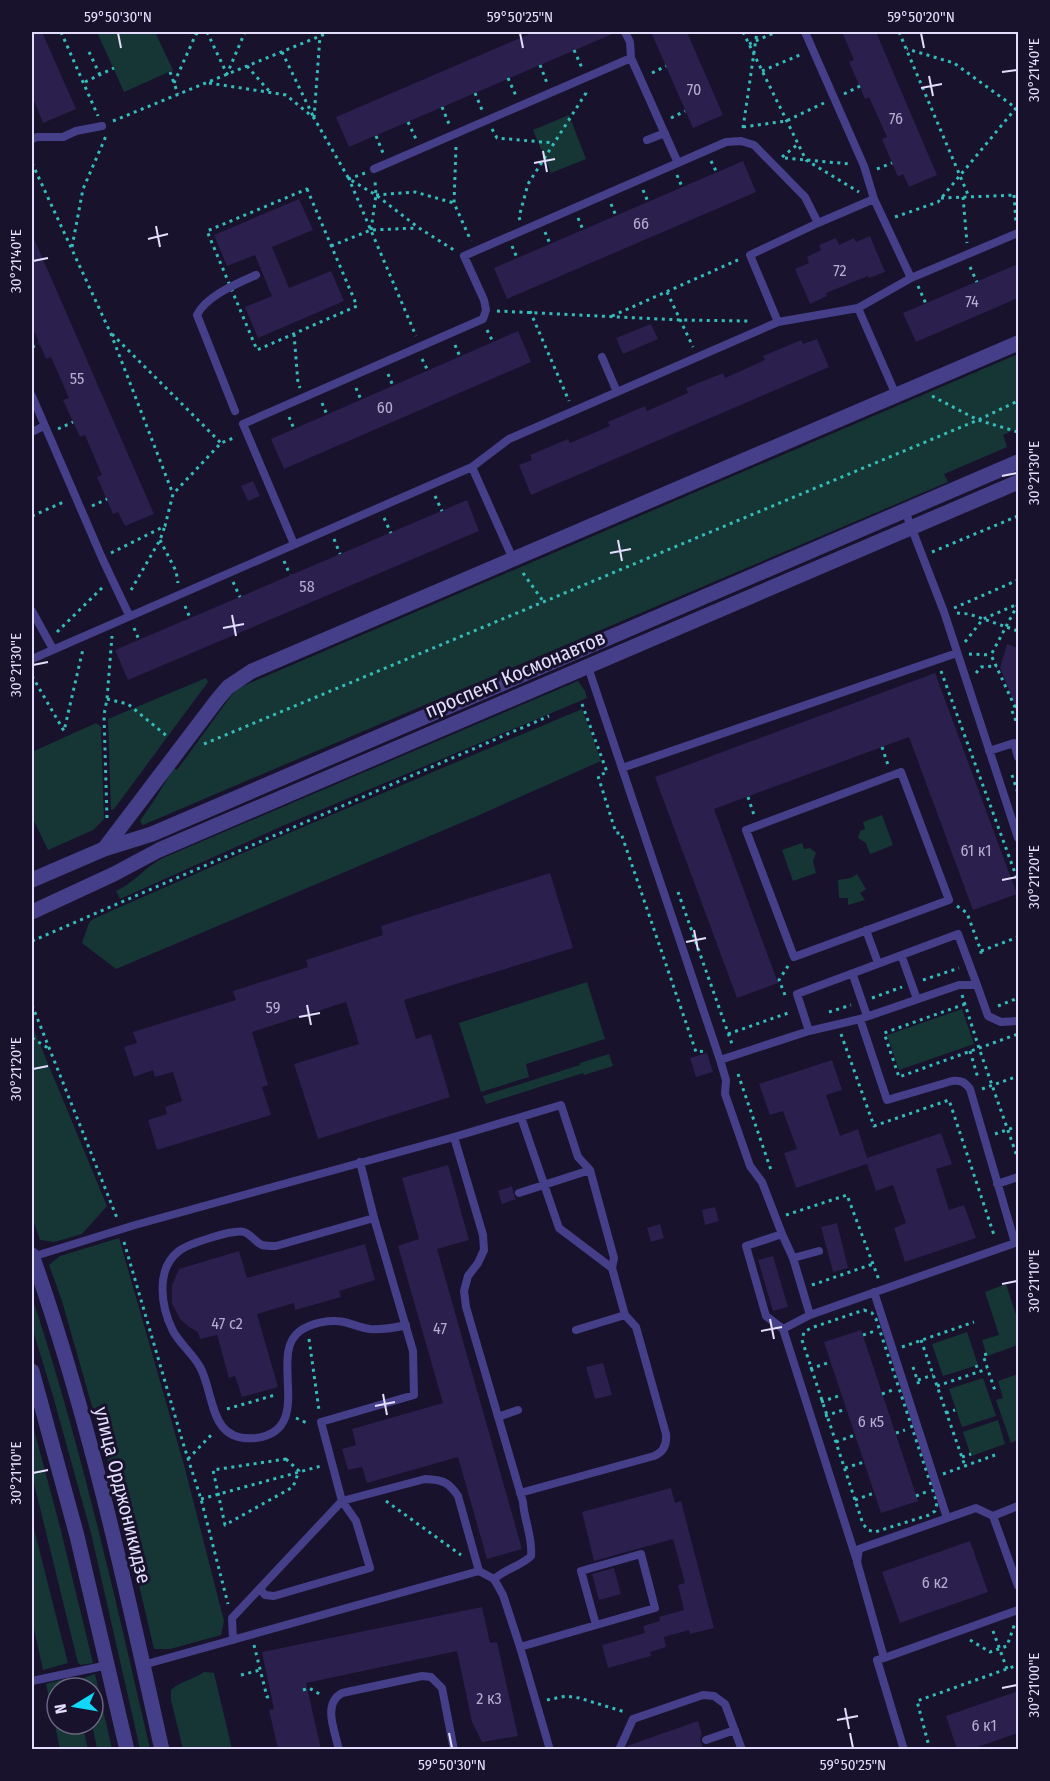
<svg xmlns="http://www.w3.org/2000/svg" width="1050" height="1781" font-family="'Fira Sans Condensed',sans-serif">
	<style>
		.green { fill: #163636 }
		.building { fill: #2a1f4d }
		.lines { fill: none; stroke-linecap: round; stroke-linejoin: round }
		.path { stroke: #35bcb9; stroke-width: 3; stroke-dasharray: 3 4.5; stroke-linecap: butt }
		.service { stroke: #453f89; stroke-width: 8 }
		.minor { stroke: #453f89; stroke-width: 15 }
		.tertiary { stroke: #453f89; stroke-width: 15 }
		.ticks { fill: none; stroke: #e3defe; stroke-width: 2 }
		.labels { text-anchor: middle; stroke-width: 6; stroke-linejoin: round; paint-order: stroke }
		.number-label { font-size: 16px; fill: #b5aed2 }
		.street-label { font-size: 20px; fill: #e3defe; stroke: #18122c }
		.neatline { fill: none; stroke: #e3defe; stroke-width: 2 }
		.ticks-label { font-size: 15px; text-anchor: middle; fill: #e3defe }
	</style>
	<rect width="100%" height="100%" fill="#18122c"/>
	<!-- green -->
	<path class="green" d="M97,32H155L173,70L124,92Z
		M569,115L586,159L551,173L533,130Z
		M1018,354V428L1003,435L1007,447L944,474L948,482L143,825L140,821L155,799L174,768L177,770L236,689Z
		M206,678L208,682L114,809L111,810L108,719Z
		M578,681L585,691L587,698L287,824L120,899L116,891C134,883 145,867 163,858Z
		M582,709L601,761L477,816L116,969L82,943L89,923L93,919L277,838Z
		M96,723L101,727L104,819L93,830L48,850L34,821L32,822V752Z
		M882,815L893,845L870,854L866,843L858,838L860,831L865,829L863,822Z
		M802,843L804,849L810,848L816,853L813,861L816,873L793,881L782,850Z
		M857,874L866,889L860,893L865,900L848,905V898H839L838,880L851,878Z
		M587,982L605,1039L526,1064L529,1077L481,1092L459,1023Z
		M962,1009L974,1044L899,1070L887,1035Z
		M32,1025L107,1206L82,1234L54,1242L40,1240L32,1217Z
		M609,1054L613,1066L584,1075L583,1073L486,1104L483,1096L580,1065V1063Z
		M119,1238L184,1465L224,1621L221,1635L170,1649H154L121,1508L62,1301L49,1265L60,1256Z
		M1006,1284L1018,1321V1345L987,1356L982,1340L999,1335L985,1292Z
		M32,1297C81,1445 115,1597 150,1749H140L91,1533L53,1396L32,1327Z
		M967,1332L978,1365L943,1376L932,1344Z
		M1018,1374V1440L1011,1443L996,1400L1003,1398L998,1381Z
		M983,1378L996,1416L962,1427L949,1389Z
		M998,1420L1005,1444L971,1456L963,1432Z
		M32,1422L60,1527L93,1663L81,1665L78,1663L32,1475Z
		M32,1521L68,1663L43,1670L32,1620Z
		M204,1672L214,1673L232,1749H183L171,1700V1690C180,1681 193,1680 204,1672Z
		M95,1674L112,1749H97L92,1724H93V1688H83L81,1679Z
		M64,1679L73,1682L75,1688H57V1724H82L88,1749H60L46,1684Z"/>
	<!-- building -->
	<path class="building" d="M32,32H42L76,109L43,123L32,96Z
		M534,32H617L349,147L336,117Z
		M651,32H687L723,115L693,128Z
		M842,32H876L937,175L909,187L903,174L898,177L882,139L887,137L869,97L865,99L849,62L854,60Z
		M743,161L756,192L507,299L494,268Z
		M299,199L313,230L272,247L289,288L331,271L344,301L258,338L245,307L272,296L255,255L227,266L214,235Z
		M32,234L154,514L125,526L118,512L113,514L97,477L102,475L85,435L80,437L63,400L69,398L51,357L46,359L32,326Z
		M870,236L885,272L869,278L868,276L826,293L827,296L810,304L795,269L809,263L807,257L821,250L819,245L836,238L839,245L854,238L856,242Z
		M1018,264V298L916,342L903,313Z
		M651,324L658,339L623,354L616,338Z
		M518,331L531,362L284,469L271,439Z
		M817,339L829,367L531,495L519,465L532,460L530,455L568,439L570,443L610,426L608,422L645,406L647,411L688,393L686,388L723,373L725,378L765,360L763,356L801,340L803,344Z
		M253,481L260,496L248,501L241,486Z
		M467,500L479,531L128,680L115,650Z
		M1007,644L1018,648V712L1000,668Z
		M935,673L1017,894L973,910L909,737L714,809L778,983L737,998L655,777Z
		M550,873L573,948L404,1000L416,1039L431,1034L450,1097L318,1139L294,1064L359,1044L346,1002L252,1032L268,1085L262,1087L271,1115L157,1150L148,1120L167,1114L165,1107L182,1101L173,1072L155,1077L153,1070L134,1077L124,1047L137,1043L133,1032L236,1000L233,991L308,967L306,960L383,935L381,926Z
		M707,1053L713,1072L696,1077L690,1058Z
		M832,1060L842,1090L826,1095L840,1136L858,1129L867,1158L941,1133L952,1164L936,1169L949,1210L964,1205L976,1238L905,1262L894,1228L906,1223L893,1185L876,1191L867,1164L796,1188L784,1153L797,1149L783,1111L770,1115L759,1084Z
		M448,1165L469,1240L437,1249L522,1549L487,1559L458,1457L367,1483L362,1467L348,1470L342,1449L356,1445L352,1429L443,1403L398,1246L419,1239L402,1178Z
		M512,1186L514,1195L516,1199L502,1204L498,1191Z
		M715,1207L719,1221L705,1225L702,1210Z
		M837,1223L848,1268L833,1272L821,1227Z
		M660,1224L664,1238L651,1242L647,1228Z
		M365,1244L375,1280L339,1291L341,1297L313,1305L295,1310L294,1303L257,1314L278,1387L242,1397L235,1376L229,1378L217,1335L200,1339L198,1332L189,1327L180,1319L172,1303V1285L179,1269L239,1251L247,1278Z
		M773,1256L788,1307L773,1311L758,1260Z
		M861,1330L918,1501L881,1513L824,1342Z
		M603,1363L612,1395L595,1399L586,1367Z
		M671,1488L675,1503L681,1501L714,1628L690,1634L689,1630L664,1637L666,1647L650,1652L651,1656L608,1668L602,1645L645,1633L643,1626L660,1621L659,1617L684,1610L678,1585L685,1583L673,1539L594,1561L582,1512Z
		M970,1541L988,1592L900,1623L882,1572Z
		M614,1568L621,1594L599,1600L592,1574Z
		M482,1607L490,1643L497,1642L518,1736L482,1742L472,1722L457,1651L306,1683L321,1749H278L269,1710L274,1709L262,1652Z
		M1018,1691V1733L972,1749H957L946,1716Z
		M698,1721L702,1734L700,1739L703,1749H626L627,1746Z"/>
	<g class="lines">
		<!-- path -->
		<path class="path" d="M61,32L98,116
			M207,32L227,74L245,32
			M743,32L806,160L859,192
			M899,32L969,197
			M749,44L776,32
			M574,50L582,68
			M89,52L100,75
			M282,52L313,116
			M540,65L547,83
			M247,66L269,91
			M762,71L802,54
			M170,72L178,94
			M652,73L666,66
			M508,78L516,96
			M85,82L114,68
			M174,83L196,34L201,32
			M209,83L286,95L314,118L349,179L376,195L419,228L454,250
			M475,93L482,110
			M844,94L860,86
			M442,107L449,124
			M314,118L320,36
			M671,118L685,111
			M113,121L330,32
			M408,122L416,139
			M743,127L786,121L824,103
			M743,128L757,32
			M492,129L497,138L554,143
			M376,136L383,153
			M456,147L454,203L471,241
			M782,157L797,145
			M785,158L850,164
			M711,161L717,173
			M32,163L111,334L173,494
			M877,169L892,163
			M365,173L349,179L416,336
			M677,175L682,187
			M307,189L357,306L257,350L207,231Z
			M643,190L648,202
			M376,195L415,192L454,203
			M1014,195L1016,223
			M963,197L967,243
			M941,198L1018,195
			M611,204L616,216
			M895,217L938,202L1016,108L954,63L907,49
			M578,218L583,230
			M520,220L519,217L528,184L586,93V89
			M371,230L376,195L375,181
			M545,232L550,244
			M331,246L371,230L417,228
			M512,246L517,258
			M72,247L83,189L106,136
			M970,267L977,282
			M918,286L926,304
			M667,292L693,347
			M497,311L680,320L748,321
			M530,311L569,401
			M612,316L740,259
			M487,330L493,342
			M112,334L221,443
			M294,334L298,383L300,388
			M455,345L460,357
			M32,347L39,344
			M422,359L428,371
			M388,374L393,386
			M356,388L361,400
			M932,396L978,420L1018,432
			M322,403L327,415
			M289,417L294,429
			M58,429L73,422
			M435,496L442,511
			M92,506L107,499
			M32,516L66,501
			M384,518L391,533
			M334,539L340,554
			M160,540L176,571L178,583
			M932,552L1018,516
			M111,553L165,526L173,494L221,443L236,437
			M284,561L290,575
			M523,573L543,601
			M233,582L240,597
			M131,590L160,540L165,526
			M1018,604L991,655L1015,707L1012,711L1018,726
			M185,606L190,618
			M954,608L1018,580
			M957,613L969,614L1018,631
			M134,628L139,640
			M57,632L104,586
			M965,642L983,619L1018,604
			M969,654L991,655
			M941,671L1018,881
			M976,673L981,667L997,666
			M32,676L64,731L83,649
			M107,699L128,704L168,737
			M582,704L607,772L598,776L616,833H621L696,1052L705,1051
			M204,744L978,420L1018,401
			M882,747L888,765
			M1012,775L1018,793
			M748,797L754,815
			M107,818L104,715L107,699L112,636
			M678,892L732,1044
			M957,906L967,913L981,951V958
			M32,941L549,716
			M981,951L1018,937
			M923,980L959,968
			M785,995L779,980L788,966
			M962,995L979,1048L1018,1159
			M872,998L902,987
			M965,1004L884,1033L899,1077L1018,1034
			M32,1005L117,1218
			M998,1006L1018,998
			M829,1012L851,1005
			M728,1034L791,1012
			M841,1034L874,1126L949,1100L995,1238
			M32,1038L48,1048
			M970,1051L978,1078
			M738,1074L772,1173
			M982,1089L1018,1076
			M995,1134L1018,1126
			M786,1215L847,1195L879,1280
			M124,1242L183,1443L201,1499L228,1604
			M812,1285L873,1264
			M864,1310L872,1313L876,1319L937,1503L935,1511L929,1515L875,1532L868,1530L863,1524L802,1340L804,1332L811,1328Z
			M863,1335L875,1331
			M309,1339L319,1410
			M921,1340L965,1466
			M902,1347L974,1322
			M987,1354L983,1355L994,1388L999,1386
			M976,1365L979,1372
			M913,1367L920,1388
			M810,1369L830,1362
			M918,1380L933,1375
			M937,1386L987,1369
			M882,1394L895,1389
			M821,1402L841,1395
			M227,1409L275,1395
			M946,1413L955,1410
			M825,1416L846,1409
			M296,1418L309,1424
			M896,1433L905,1430
			M836,1442L855,1435
			M962,1457L971,1454
			M188,1459L214,1432
			M286,1459L299,1471L293,1487L225,1525L213,1470Z
			M845,1468L864,1462
			M943,1474L995,1455
			M916,1496L926,1492
			M201,1499L321,1466
			M855,1500L874,1493
			M386,1501L461,1555
			M993,1631L1007,1669
			M970,1640L990,1652L1007,1646L1015,1623
			M254,1645L267,1697L271,1696
			M241,1675L260,1670
			M303,1690L309,1688L323,1696
			M547,1700L566,1696L579,1698L625,1712
			M930,1750L917,1701L1018,1665"/>
		<!-- service -->
		<path class="service" d="M625,32L630,42L631,58L678,163
			M805,32L864,166L874,199L911,278
			M32,139L37,137H63L76,131L102,126
			M647,140L665,133
			M374,169L631,58
			M858,308L896,395
			M778,322L750,255L818,223
			M602,357L617,392
			M32,396L102,558L129,615
			M235,411L197,315C206,296 236,284 256,275
			M32,432L44,426
			M472,467L513,559
			M905,511L944,612L1018,838
			M294,544L243,424L483,319L486,310L484,300L464,256L726,142L741,141L754,145L805,197L818,223L874,199
			M32,611L53,649
			M32,659L472,467L509,439L778,322L858,308L911,278L1018,233
			M587,664L720,1060L726,1080L725,1094L750,1166L762,1182L782,1234L793,1258L810,1315L1015,1243L970,1089C965,1082 961,1080 952,1081L887,1100L860,1019
			M989,751L1014,743L1018,757
			M622,768L957,653
			M901,772L949,900L794,957L746,830Z
			M866,930L878,963
			M903,960L917,999
			M854,978L867,1016
			M809,1031L797,994L958,934L977,985
			M720,1060L809,1031L860,1019L959,985H977L988,1016L1001,1022L1018,1021
			M521,1117L559,1228L612,1268
			M454,1137L561,1105L578,1157L590,1170L614,1258L612,1268L625,1315L576,1330
			M997,1184L1018,1177
			M519,1193L590,1170
			M374,1218L276,1246C272,1246 266,1246 262,1245C256,1243 251,1234 244,1232C233,1229 188,1244 179,1251C155,1269 161,1307 173,1331C180,1344 193,1354 200,1367C215,1394 208,1443 256,1438C316,1430 267,1354 300,1331C311,1323 330,1319 344,1322C353,1324 361,1328 370,1329C382,1330 394,1328 406,1325
			M782,1234L746,1246L766,1316L783,1329
			M32,1257L135,1225L454,1137L483,1235L484,1250L478,1263L468,1276L464,1291L466,1307L523,1502C524,1520 533,1538 531,1556C521,1566 507,1568 494,1579
			M793,1258L819,1251
			M874,1292L947,1518
			M810,1315L783,1329L856,1558
			M498,1417L518,1410
			M520,1493L654,1456C664,1452 667,1444 666,1434L636,1327L625,1315
			M993,1516L1018,1586
			M260,1589L265,1595L274,1596L370,1568L356,1521L342,1501L425,1479C442,1480 448,1481 458,1496L479,1571
			M233,1640L232,1618L342,1501L321,1422L414,1395L413,1351L374,1218L360,1162
			M520,1647L655,1608L641,1554L581,1571L596,1625
			M884,1658L1018,1610
			M143,1665L479,1571L494,1579L503,1595L520,1647L550,1750
			M32,1681L108,1665
			M706,1740L735,1730
			M339,1750C335,1731 322,1704 342,1693L422,1676L431,1677L442,1688L454,1750
			M619,1750L633,1719L703,1695L714,1696L725,1704L742,1750
			M904,1750L877,1660L884,1658L857,1562L859,1549L976,1508L993,1516L1018,1506"/>
		<!-- minor -->
		<path class="minor" d="M104,849L217,700L228,687L252,671L1018,343"/>
		<!-- tertiary -->
		<path class="tertiary" d="M32,880L104,849L152,834L1018,462
			M32,912L114,874L159,850L1018,482
			M32,1255C89,1416 125,1583 162,1750
			M32,1371L77,1536L127,1750"/>
	</g>
	<!-- ticks -->
	<path class="ticks" d="M118,33L121,48M520,33L523,48M921,33L924,48M1002,72L1017,70M929,76L933,96M921,88L942,84M543,151L547,172M534,163L555,159M156,226L160,247M148,239L168,234M33,261L48,258M1002,476L1017,473M618,540L622,561M610,553L631,549M232,615L236,636M223,628L244,624M33,665L48,662M1002,880L1017,877M694,930L698,950M686,942L706,938M307,1005L311,1025M299,1017L320,1013M33,1069L48,1066M1002,1284L1017,1281M770,1319L774,1339M761,1331L782,1327M383,1394L387,1415M375,1406L395,1402M33,1473L48,1470M1002,1688L1017,1685M845,1708L849,1729M837,1720L858,1716M449,1733L452,1748M850,1733L853,1748"/>
	<g class="labels">
		<!-- number labels -->
		<g class="number-label">
			<text x="694" y="95">70</text>
			<text x="896" y="124">76</text>
			<text x="641" y="229">66</text>
			<text x="840" y="276">72</text>
			<text x="972" y="307">74</text>
			<text x="77" y="384">55</text>
			<text x="385" y="413">60</text>
			<text x="307" y="592">58</text>
			<text x="976" y="856">61 к1</text>
			<text x="273" y="1013">59</text>
			<text x="227" y="1329">47 с2</text>
			<text x="440" y="1334">47</text>
			<text x="871" y="1427">6 к5</text>
			<text x="935" y="1588">6 к2</text>
			<text x="489" y="1704">2 к3</text>
			<text x="984" y="1731">6 к1</text>
		</g>
		<!-- street labels -->
		<g class="street-label">
			<text transform="translate(515 674) rotate(-23)" y="7">проспект Космонавтов</text>
			<text transform="translate(123 1495) rotate(76)" y="7">улица Орджоникидзе</text>
		</g>
	</g>
	<!-- border -->
	<rect width="1050" height="1781" fill="none" stroke="#18122c" stroke-width="66"/>
	<!-- north arrow -->
	<g transform="translate(75 1706) rotate(259)"><circle r="28" fill="#18122c" stroke="#696480" stroke-width="1.5"/>
	<path d="M0-4.5L10 22L0 15L-10 22Z" fill="#11d7f8"/>
	<text y="-9" font-size="16" font-weight="bold" text-anchor="middle" fill="#e3defe">N</text>
	</g>
	<rect x="33" y="33" width="984" height="1715" class="neatline"/>
	<g class="ticks-label">
		<text x="118" y="22">59°50'30"N</text>
		<text x="520" y="22">59°50'25"N</text>
		<text x="921" y="22">59°50'20"N</text>
		<text transform="translate(1034 70) rotate(-90)" y="5">30°21'40"E</text>
		<text transform="translate(16 261) rotate(-90)" y="5">30°21'40"E</text>
		<text transform="translate(1034 473) rotate(-90)" y="5">30°21'30"E</text>
		<text transform="translate(16 665) rotate(-90)" y="5">30°21'30"E</text>
		<text transform="translate(1034 877) rotate(-90)" y="5">30°21'20"E</text>
		<text transform="translate(16 1069) rotate(-90)" y="5">30°21'20"E</text>
		<text transform="translate(1034 1281) rotate(-90)" y="5">30°21'10"E</text>
		<text transform="translate(16 1473) rotate(-90)" y="5">30°21'10"E</text>
		<text transform="translate(1034 1685) rotate(-90)" y="5">30°21'00"E</text>
		<text x="452" y="1770">59°50'30"N</text>
		<text x="853" y="1770">59°50'25"N</text>
	</g>
</svg>
